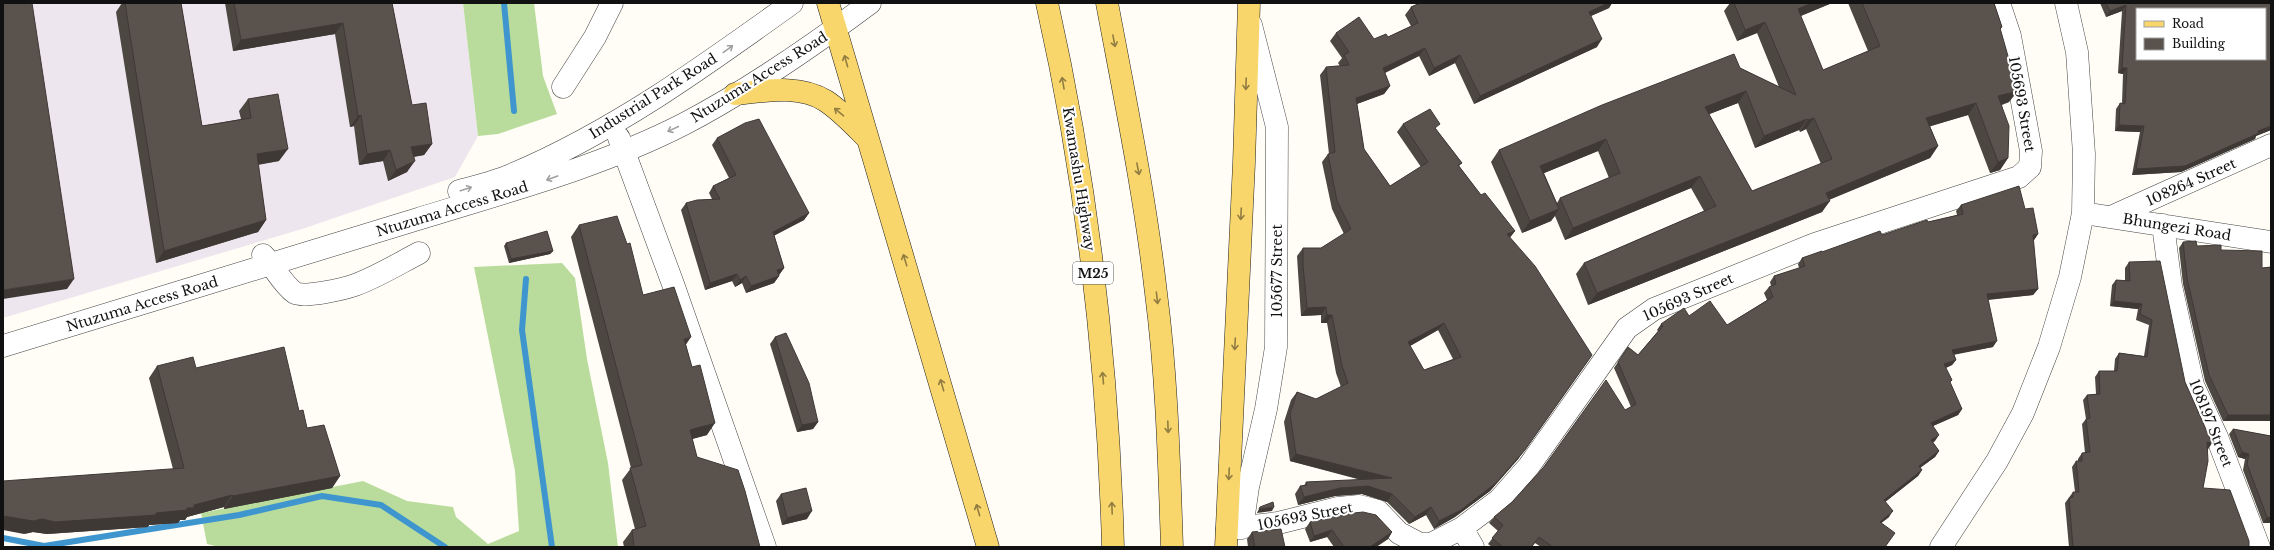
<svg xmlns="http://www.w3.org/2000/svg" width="2274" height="550" font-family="'Libre Baskerville',serif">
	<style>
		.industrial { fill: #eee6ef }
		.forest { fill: #b9dc9c }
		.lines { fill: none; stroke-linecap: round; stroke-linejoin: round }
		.stream { stroke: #3f96cf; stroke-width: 6 }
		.minor-casing { stroke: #444; stroke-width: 23 }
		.major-casing { stroke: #222; stroke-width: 23 }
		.minor { stroke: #fff; stroke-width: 22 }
		.major { stroke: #f9d66b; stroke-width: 22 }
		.wall { fill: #4d4742; fill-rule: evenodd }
		.shaded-wall { fill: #3f3936 }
		.building { fill: #5a524d; stroke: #3f3936; fill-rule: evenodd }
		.oneway { stroke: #917d42 }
		.oneway2 { stroke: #a0a0a0 }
		.labels { text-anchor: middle; stroke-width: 4; stroke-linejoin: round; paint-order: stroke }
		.shield { fill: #fff; stroke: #585858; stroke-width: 1 }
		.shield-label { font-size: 13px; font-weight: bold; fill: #111 }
		.street-label { font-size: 14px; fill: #111; stroke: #fff }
	</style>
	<rect width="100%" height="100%" fill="#fffdf5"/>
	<!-- industrial -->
	<path class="industrial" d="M3,3H463L478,136L455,177L302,229L3,318Z"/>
	<!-- forest -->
	<path class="forest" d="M463,3H534L543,76L557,114L498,134L478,136Z
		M562,263L575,278L587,359L608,463L618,547H220L207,544L201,513L363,481L407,501L453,507L456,517L488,544L519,531L515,471L474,267Z"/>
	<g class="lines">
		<!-- stream -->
		<path class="stream" d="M504,3L514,111
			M526,279L522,330L552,547
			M3,538L44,546L239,515L322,496L381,505L445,547"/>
		<defs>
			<path id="minor" d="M563,87L595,37L612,3
				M619,138L673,284L765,547
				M459,191C477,186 495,182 511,175C613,132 703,67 792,3
				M2083,213L2271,242
				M2111,217L2271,145
				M2163,225L2171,286L2193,385L2217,437L2259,547
				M263,255C274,266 282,284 295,293C304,298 344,289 355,285C377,277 398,264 419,253
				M3,346C141,303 280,262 418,219C508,191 600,167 684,124C749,90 811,47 870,3
				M1242,528L1248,487L1266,409L1276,347L1277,127L1251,25
				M1462,528L1473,547
				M1227,529L1278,523L1338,508L1359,506L1378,511L1399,533L1420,544H1431L1462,528L1499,500L1529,466L1627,328L1654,309L1815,244L2019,177L2030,167L2031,151L2010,36L1999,3
				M1941,547L1997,461L2023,413L2049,347L2070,277L2083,213L2084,154L2077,52L2066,3"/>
			<path id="major" d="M828,3L988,547
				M1047,3C1087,181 1108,365 1113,547
				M1107,3C1125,99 1145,196 1156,293C1167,377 1169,462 1172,547
				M735,94C764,91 800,84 826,101C841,111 854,125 867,138
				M1226,547L1244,163L1249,3"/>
		</defs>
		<!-- minor casing -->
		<use href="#minor" class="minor-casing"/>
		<!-- major casing -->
		<use href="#major" class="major-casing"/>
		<!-- minor -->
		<use href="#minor" class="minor"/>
		<!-- major -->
		<use href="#major" class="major"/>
	</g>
	<!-- wall -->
	<path class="wall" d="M122,3H181L202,126L241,119L239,111L248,99L279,161L258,165L266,220L258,232L156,263L116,12Z
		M225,3H392L412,105L432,144L424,155L414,157L407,172L388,181L383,161L359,165L354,126L350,127L335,34L233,51Z
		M1420,3H1612L1609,8L1591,16L1597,47L1474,104L1455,63L1429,76L1419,56L1385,73L1390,86L1384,94L1357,104L1364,149L1390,186L1421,167L1397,132L1403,124L1436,129L1462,163L1459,166L1481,195L1515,231L1510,237L1519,458L1490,491L1455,517L1434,529L1426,515L1409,524L1387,502L1362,494L1335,496L1298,505L1295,494L1300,486H1304L1306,482L1361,480L1290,461L1284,422L1291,400L1297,392L1316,399L1341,387L1336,373L1327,323H1321V315L1301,316L1298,272L1297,256L1303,248H1321L1344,234L1332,209L1322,162L1328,154H1329L1320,75L1326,67L1340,66L1338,63L1342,58L1330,41L1336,33L1374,39L1388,37L1411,26L1405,15L1411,7ZM1438,330L1453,359L1424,370L1410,346Z
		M1730,3H1832L1800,16L1823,70L1868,51L1848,3H1994L2002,27L2000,30L2009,102L2002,105L2008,158L2000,170L1990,173L1968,115L1930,126L1938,146L1930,158L1829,200L1822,212L1588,305L1576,274L1584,263L1704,211L1691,188L1565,240L1555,216L1551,221L1522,233L1491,162L1499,150L1740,68L1779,87L1757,33L1737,41L1724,11ZM1738,103L1755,148L1799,130L1800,132L1806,129L1821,164L1752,191L1709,114ZM1598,151L1609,178L1560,198L1557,203L1544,173Z
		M2100,3H2271V130L2256,136L2255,139L2181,172L2132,175L2140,132L2115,131L2116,109L2120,103H2122L2123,74L2118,73L2122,11L2106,17Z
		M717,138L809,213L804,220L774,235L784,268L779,275V276L774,283L746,293L742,283L735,287L732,281L705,290L681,210L686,203L712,199L709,193L713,186L729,178L712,145Z
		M1961,205L2025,209L2038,234L2034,240H2033L2038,289L2033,295L1988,300L1993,347L1954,354L1956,360L1952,365L1946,368L1950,383L1962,409L1958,415L1933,426L1935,441L1933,442L1939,451L1935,457L1920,468L1922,470L1918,476L1885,502L1889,517L1881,523L1885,547H1541L1535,543L1532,547H1492L1488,544L1498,531L1489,523L1494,517L1512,502L1625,410L1631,407L1614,368L1628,347L1638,355L1658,331L1657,330L1661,324L1689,316L1727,325L1767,300L1764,293L1769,287L1771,286L1770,282L1774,276L1799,268L1798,264L1802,258L1928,222L1957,215L1956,211Z
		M579,225L643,295L686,345L707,435L692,439L697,457L760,547H624L623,542L632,530L635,529L622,480L631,468L571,237Z
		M2183,242L2197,246L2221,250L2262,268L2271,267V421H2223L2205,381L2183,284L2179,248Z
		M506,243L553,251L550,254L509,263L504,246Z
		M2129,262L2185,382L2212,443L2208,449L2203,488L2249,547H2069L2065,503L2073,492H2075L2072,467L2076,461H2078V459L2082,453H2085L2082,424L2086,419L2083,400L2087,395L2096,394L2095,377L2099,371H2114L2115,359L2119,353L2144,356L2149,325L2136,320L2138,309L2110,306L2112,285L2116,280L2125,281V268Z
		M775,337L818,422L813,429L797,432L770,344Z
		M157,366L196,368L299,411L307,428L340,476L332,488L224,509V507L187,517L185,520H180L178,523L149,525L148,527L47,534L33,532L24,534L173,469L149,378Z
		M2233,429L2271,436V523H2263L2243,470L2245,459L2238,457L2229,434Z
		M781,494L807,519L782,525L776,501Z
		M1310,522L1392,532L1388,539L1376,547H1334L1327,537L1310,542L1305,529Z
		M1252,532L1285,547H1248L1247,539Z"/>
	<!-- shaded-wall -->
	<path class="shaded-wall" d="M1608,3H1612L1609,8L1584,19L1589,12Z
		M1812,3H1832L1789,21L1798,9Z
		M2126,5L2122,11L2106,17L2110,11Z
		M1765,22L1757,33L1737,41L1745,30Z
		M343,23L335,34L233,51L241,40Z
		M1602,39L1597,47L1474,104L1480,96Z
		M1425,48L1419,56L1378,76L1383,68Z
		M1460,55L1455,63L1429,76L1434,68Z
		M2122,68H2127L2123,74L2118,73Z
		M1390,86L1384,94L1351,106L1356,98Z
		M1746,91L1738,103L1697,119L1705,107Z
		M2018,91L2009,102L1990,108L1998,96Z
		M1976,103L1968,115L1918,130L1926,118Z
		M361,115L354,126L350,127L358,116Z
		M1814,118L1806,129L1800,132L1808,120Z
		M1807,119L1799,130L1755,148L1764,136Z
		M2119,125L2144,126L2140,132L2115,131Z
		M2271,126V130L2256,136L2255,139L2181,172L2132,175L2136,169L2258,131Z
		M1606,139L1598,151L1532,178L1540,166Z
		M432,144L424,155L404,158L411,147Z
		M1938,146L1930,158L1818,204L1826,193Z
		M288,149L279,161L248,166L257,154Z
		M390,150L383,161L359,165L367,154Z
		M2008,158L2000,170L1990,173L1998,162Z
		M415,161L407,172L388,181L396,170Z
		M1700,176L1691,188L1565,240L1573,228Z
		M1830,201L1822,212L1588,305L1597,293Z
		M1559,209L1551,221L1522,233L1530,221Z
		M809,213L804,220L768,239L773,232Z
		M266,220L258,232L156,263L164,251Z
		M1515,231L1509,239L1507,234Z
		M2038,234L2034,240L2028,241L2033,235Z
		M553,251L550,254L509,263L511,259Z
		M784,268L779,275L772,277L777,270Z
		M737,274L732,281L705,290L710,283Z
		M746,276L742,283L735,287L740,280Z
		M779,276L774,283L746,293L751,286Z
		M74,279L67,289L3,299V290Z
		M2038,289L2033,295L1983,300L1987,294Z
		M2114,301L2142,304L2138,309L2110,306Z
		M1326,307L1321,315L1301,316L1307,308Z
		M1327,315H1332L1327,323H1321Z
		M1444,323L1438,330L1403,350L1408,342Z
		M691,337L683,349L684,339Z
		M1997,341L1993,347L1948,356L1952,350Z
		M1592,355L1519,458L1490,491L1455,517L1434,529L1439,521Z
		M1956,360L1952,365L1940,370L1944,364Z
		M1962,409L1958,415L1926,429L1931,423Z
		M2228,415H2271V421H2223Z
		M818,422L813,429L797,432L802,425Z
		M715,423L707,435L681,442L690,430Z
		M1939,435L1935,441L1927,446L1931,440Z
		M2207,442L2212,443L2208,449L2203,447Z
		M1939,451L1935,457L1914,472L1919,466Z
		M2242,452L2249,454L2245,459L2238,457Z
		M1296,454L1392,478L1387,486L1290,461Z
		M1922,470L1918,476L1880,506L1884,500Z
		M340,476L332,488L224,509L233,496Z
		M1368,486L1392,494L1387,502L1362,494L1335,496L1298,505L1304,497L1340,488Z
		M232,495L224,507L187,517L185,520H180L178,523L149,525L148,527L47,534L33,532L24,534L3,530V516L42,519L156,513L187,508L194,505Z
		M1274,507L1272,511L1257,513L1259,509Z
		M1431,507L1426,515L1409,524L1415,517Z
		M812,511L807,519L782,525L787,518Z
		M1893,511L1889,517L1875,528L1880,522Z
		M2267,517L2271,518V523H2263Z
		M1332,530L1327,537L1310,542L1314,536Z
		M1392,532L1388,539L1376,547H1370Z"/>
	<!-- building -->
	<path class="building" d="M7,3H32L74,279L3,290V4Z
		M125,3H181L202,126L251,118L248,99L278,94L288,149L257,154L266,220L164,251Z
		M234,3H392L412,105L426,103L432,144L411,147L415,161L396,170L390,150L367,154L361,115L358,116L343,23L241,40Z
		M1420,3H1608L1589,12L1602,39L1480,96L1460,55L1434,68L1425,48L1383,68L1390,86L1356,98L1364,149L1390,186L1428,162L1403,124L1430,109L1440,124L1435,128L1462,163L1458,165L1481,195L1485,193L1515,231L1507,234L1535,266L1592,355L1525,450L1496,483L1461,510L1439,521L1431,507L1415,517L1392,494L1368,486L1340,488L1304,497L1300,486L1307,485L1306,482L1392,478L1296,454L1290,414L1297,392L1316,399L1348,383L1342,366L1332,315H1327L1326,307L1307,308L1303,265V248H1321L1351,229L1337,201L1328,154L1335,152L1326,67L1349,65L1344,55L1349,52L1336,33L1359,17L1374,39L1386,34L1388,37L1418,23L1411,7ZM1444,323L1461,357L1424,370L1408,342Z
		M1734,3H1812L1798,9L1823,70L1880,46L1862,3H1994L2002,27L2000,28L2018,91L1998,96L2009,126L2008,158L1998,162L1976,103L1926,118L1938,146L1826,193L1830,201L1597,293L1584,263L1716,206L1700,176L1573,228L1560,198L1620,173L1606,139L1540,166L1559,209L1530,221L1499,150L1602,105L1734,54L1740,68L1796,95L1765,22L1745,30ZM1746,91L1764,136L1807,119L1808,120L1814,118L1832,159L1752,191L1705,107Z
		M2106,3H2271V126L2258,131L2259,133L2185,166L2136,169L2144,126L2119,125L2120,103L2125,104L2127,68H2122L2126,5L2110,11ZM2137,9H2265V59H2137Z
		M759,119L809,213L773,232L784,268L777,270L779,276L751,286L746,276L740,280L737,274L710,283L686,203L697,200L720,199L713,186L736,175L717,138L745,123Z
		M2019,186L2025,209L2033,208L2038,234L2033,235L2038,289L1987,294L1997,341L1952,350L1956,360L1944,364L1952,380L1950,382L1962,409L1931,423L1939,435L1931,440L1939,451L1919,466L1922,470L1884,500L1893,511L1880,522L1895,533L1885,547H1553L1539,537L1531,547H1503L1492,538L1503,525L1494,517L1512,502L1543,468L1606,380L1625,410L1636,404L1618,362L1628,347L1638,355L1663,326L1661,324L1684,308L1689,316L1710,301L1727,325L1773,297L1769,287L1776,284L1774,276L1805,266L1802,258L1822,251V252L1880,231L1882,235L1927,220L1928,222L1963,214L1961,205Z
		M617,216L627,244L630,243L643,295L674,287L691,337L684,339L692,367L700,365L715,423L690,430L697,457L738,470L745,491L760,547H634L632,530L646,526L630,468L642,465L579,225Z
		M547,231L553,251L511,259L506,243Z
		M2196,241L2197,246L2221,245V250L2262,251V268L2271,267V415H2228L2209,375L2187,278L2183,242Z
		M2160,261L2185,382L2212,443L2207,442L2208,461L2203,488L2230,490L2249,541V547H2073L2069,498L2073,497V492H2079L2076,461H2082V453L2090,452L2086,419L2090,418L2087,395L2100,394L2099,371H2117L2119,353L2147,357L2152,320L2140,314L2142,304L2114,301L2116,280L2130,281L2129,262Z
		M786,333L809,383L818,422L802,425L775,337Z
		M284,347L299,411L303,410L307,428L324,425L340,476L233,496L232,495L194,505V508H187V510L156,513V515L55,522L42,519L33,521L3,516V481L184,468L157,366L193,357L196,368Z
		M2233,429L2271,436V518L2267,517L2247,464L2249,454L2242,452Z
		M806,488L812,511L787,518L781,494Z
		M1273,502L1274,507L1259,509L1260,507Z
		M1363,512L1376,515L1392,532L1370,547H1344L1332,530L1314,536L1310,522L1345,514Z
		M1281,529L1285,547H1255L1252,532Z"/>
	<!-- one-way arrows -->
	<defs><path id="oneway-shaft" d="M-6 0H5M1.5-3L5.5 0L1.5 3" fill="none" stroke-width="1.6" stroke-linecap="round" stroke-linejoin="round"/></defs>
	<g class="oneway">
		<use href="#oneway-shaft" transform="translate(1114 41) rotate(79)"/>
		<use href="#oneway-shaft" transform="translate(846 61) rotate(-106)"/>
		<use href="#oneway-shaft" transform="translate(1063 83) rotate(-100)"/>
		<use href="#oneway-shaft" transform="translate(1246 84) rotate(92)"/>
		<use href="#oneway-shaft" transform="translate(839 112) rotate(-140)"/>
		<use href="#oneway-shaft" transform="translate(1138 169) rotate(79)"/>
		<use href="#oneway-shaft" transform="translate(1241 214) rotate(93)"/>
		<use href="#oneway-shaft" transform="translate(905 260) rotate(-107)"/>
		<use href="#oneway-shaft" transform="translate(1157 298) rotate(84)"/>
		<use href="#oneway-shaft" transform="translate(1235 344) rotate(93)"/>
		<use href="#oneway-shaft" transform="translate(1103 378) rotate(-95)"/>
		<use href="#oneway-shaft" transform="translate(942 385) rotate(-106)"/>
		<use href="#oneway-shaft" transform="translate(1168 427) rotate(88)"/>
		<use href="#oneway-shaft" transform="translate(1229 474) rotate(93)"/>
		<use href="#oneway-shaft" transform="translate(1112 508) rotate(-92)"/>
		<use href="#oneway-shaft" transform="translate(978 510) rotate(-106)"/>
	</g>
	<g class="oneway2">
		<use href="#oneway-shaft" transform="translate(728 49) rotate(-36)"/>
		<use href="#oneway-shaft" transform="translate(673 129) rotate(155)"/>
		<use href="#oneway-shaft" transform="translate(552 178) rotate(160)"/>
		<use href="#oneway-shaft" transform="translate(466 189) rotate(-18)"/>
	</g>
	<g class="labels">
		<!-- shield labels -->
		<rect class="shield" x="1073" y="262" width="40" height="22" rx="3"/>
		<g class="shield-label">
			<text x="1093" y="278">M25</text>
		</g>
		<!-- street labels -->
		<g class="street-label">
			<text transform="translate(759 77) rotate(-32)" y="5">Ntuzuma Access Road</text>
			<text transform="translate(653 96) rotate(-32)" y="5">Industrial Park Road</text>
			<text transform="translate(2022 104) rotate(80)" y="5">105693 Street</text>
			<text transform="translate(1079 179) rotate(81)" y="5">Kwamashu Highway</text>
			<text transform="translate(2191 182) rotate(-24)" y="5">108264 Street</text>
			<text transform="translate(452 209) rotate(-17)" y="5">Ntuzuma Access Road</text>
			<text transform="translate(2177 227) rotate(9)" y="5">Bhungezi Road</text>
			<text transform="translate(1277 271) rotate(-90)" y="5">105677 Street</text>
			<text transform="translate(1688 297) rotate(-24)" y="5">105693 Street</text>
			<text transform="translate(142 304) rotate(-17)" y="5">Ntuzuma Access Road</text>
			<text transform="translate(2211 423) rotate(68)" y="5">108197 Street</text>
			<text transform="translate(1305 516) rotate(-11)" y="5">105693 Street</text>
		</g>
	</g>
	<!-- border -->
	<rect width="2274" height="550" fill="none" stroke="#111111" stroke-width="8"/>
	<!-- legend -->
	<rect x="2136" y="8" width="130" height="52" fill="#ffffff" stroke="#a0a0a0"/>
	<rect x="2144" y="21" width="20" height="6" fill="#f9d66b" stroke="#a0a0a0"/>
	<text x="2172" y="28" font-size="12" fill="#111111">Road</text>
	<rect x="2144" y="38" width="20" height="12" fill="#5a524d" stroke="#a0a0a0"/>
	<text x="2172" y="48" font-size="12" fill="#111111">Building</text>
</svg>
